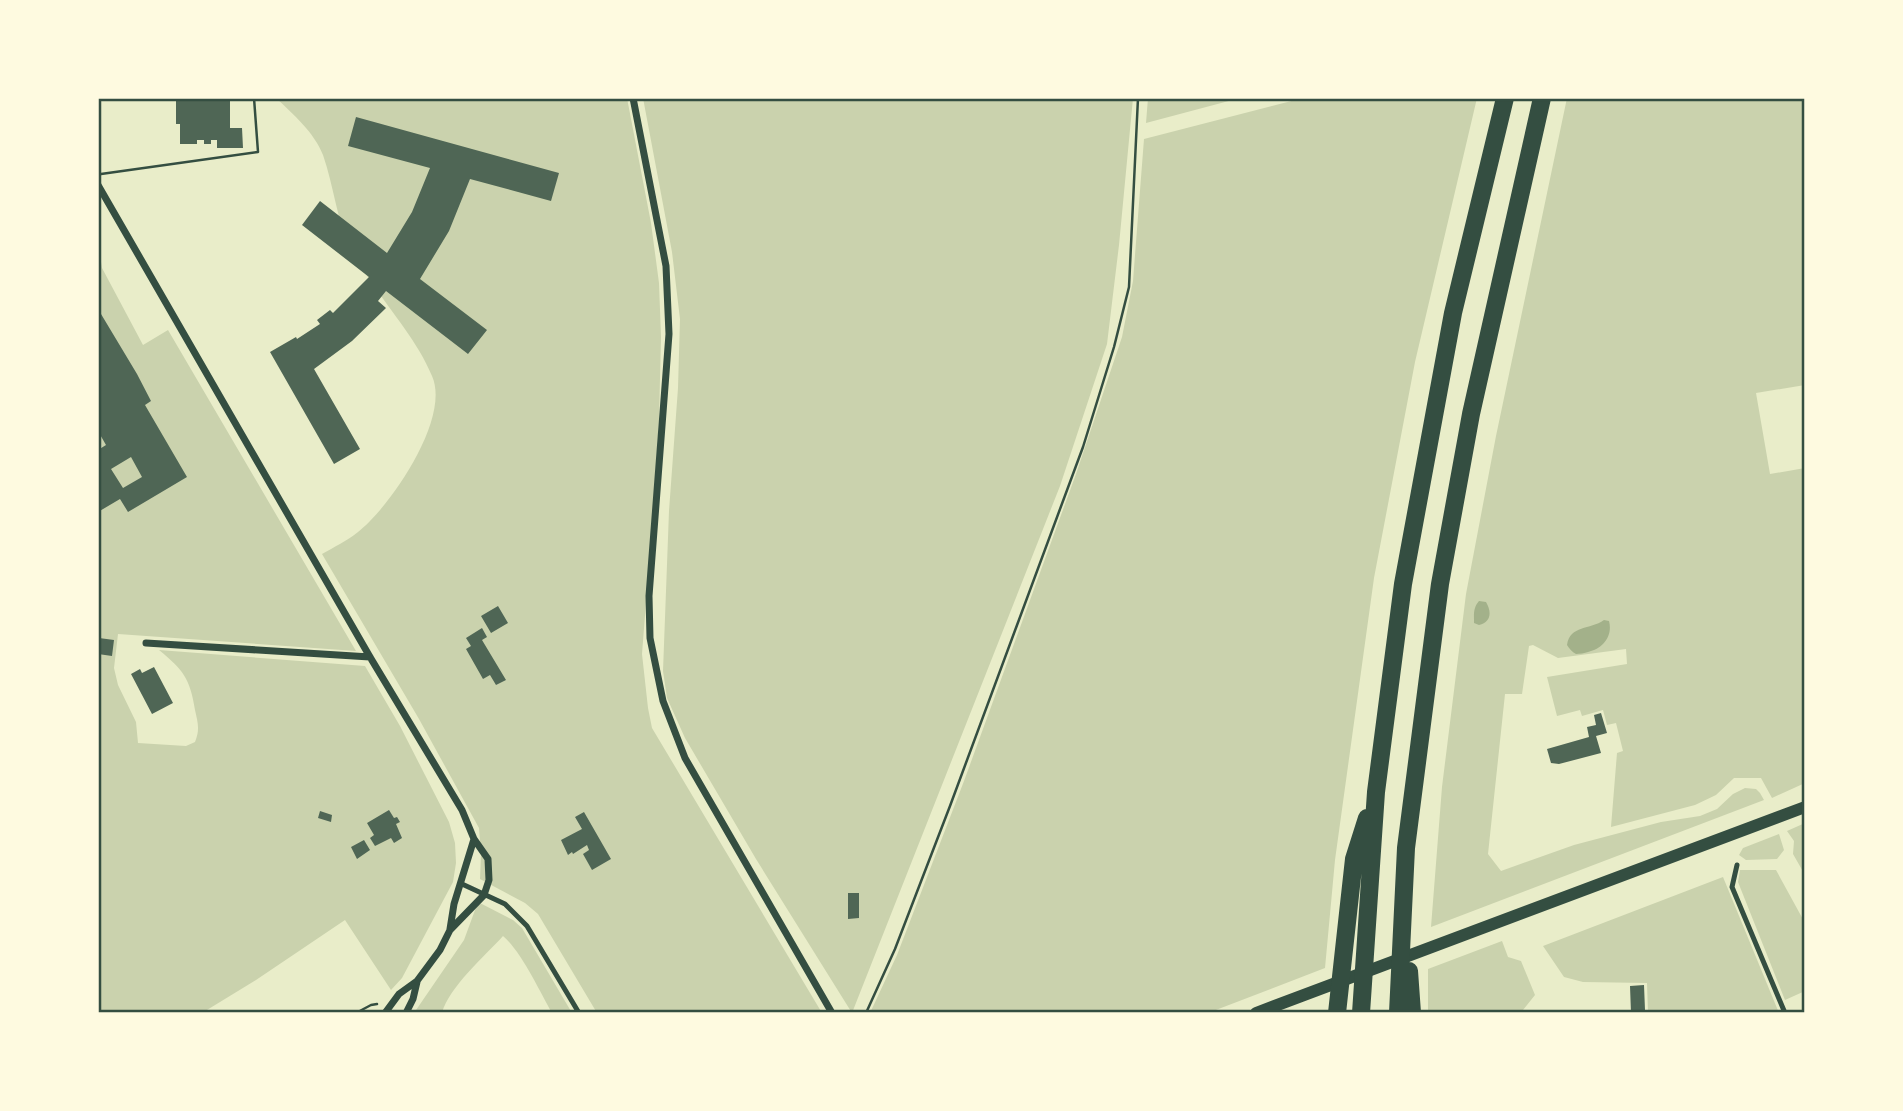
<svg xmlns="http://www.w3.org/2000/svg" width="1903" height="1111" font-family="Poppins,sans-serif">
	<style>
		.green { fill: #cad2ad }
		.water { fill: #a3b18a }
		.building { fill: #4f6655; fill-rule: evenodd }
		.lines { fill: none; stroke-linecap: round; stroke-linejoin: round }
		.path { stroke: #344e41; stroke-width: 2.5 }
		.service { stroke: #344e41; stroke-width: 5 }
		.minor { stroke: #344e41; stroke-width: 7 }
		.tertiary { stroke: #344e41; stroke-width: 12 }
		.motorway { stroke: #344e41; stroke-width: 18 }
		.neatline { fill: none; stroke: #344e41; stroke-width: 2.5 }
	</style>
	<rect width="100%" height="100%" fill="#e9edc9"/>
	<!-- green -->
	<path class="green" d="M276,98H627L651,223L659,283L661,337L659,420L653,512L642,654L648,708L652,728L822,1013H597L538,914L525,903L480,879L481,854L479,828L419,719L322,554C334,547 347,541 358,532C391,506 451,418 432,376C418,342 392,313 372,283C365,272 356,263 351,251C337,221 334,187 323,155C314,132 293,114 276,98Z
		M643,98H1133L1119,245L1107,344L1060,486L852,1013L756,859L685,738L667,698L663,671L669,511L678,388L680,319L672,252Z
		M1148,98H1240L1146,123Z
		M1303,98H1477L1415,362L1374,578L1335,860L1325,968L1208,1013H870L897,955L964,781L1076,474L1122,337L1133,281L1144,139Z
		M1567,98H1805V385L1756,393L1770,474L1805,468V783L1772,798L1761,778H1734L1716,795L1695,805L1611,827L1617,753L1623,751L1616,723L1607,725L1603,710L1582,716L1580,710L1557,716L1547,677L1627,664L1626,649L1558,658L1533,645L1529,646L1522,694H1505L1488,854L1501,871L1574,845L1661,822L1700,816L1717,809L1733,794L1745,788L1756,789L1760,793L1764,800L1431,927L1442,787L1466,594L1496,436Z
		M98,243L102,268L143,345L168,330L356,651L118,634L114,668L118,685L136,722L138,743L186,746L195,742C200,730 198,723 195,710C190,678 183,670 159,650L365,666L400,726L449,822L455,843L456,863L453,882L402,978L391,990L345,920L256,980L202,1013H98Z
		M1805,823V875L1793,854L1794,841L1787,831Z
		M1779,834L1784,850L1777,859L1746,860L1739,855L1743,848Z
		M1740,870H1776L1805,923V991L1785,1000L1738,882Z
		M1723,877L1779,1013H1648L1647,983L1583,982L1564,977L1543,946Z
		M478,902L513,920L522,928L572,1013H552C540,992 521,951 503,936C485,956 449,987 442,1013H414L464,940Z
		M1502,941L1508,957L1521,961L1535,995L1523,1010V1013H1428V969Z"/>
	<!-- water -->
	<path class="water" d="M1479,601L1486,602C1492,612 1491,622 1479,625L1474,623C1474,614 1473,608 1479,601Z
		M1604,620L1609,621C1613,636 1603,649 1588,652C1585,653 1579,654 1576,654C1572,652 1569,648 1567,645C1570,625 1590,630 1604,620Z"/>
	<!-- building -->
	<path class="building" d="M176,98H230V128H242L243,148H217V140H211V144H204V140H197V144H180V124H176Z
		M356,117L559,173L551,201L470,179L449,231L420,279L487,330L468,354L386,291L378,301L386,308L352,341L314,369L360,449L334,464L270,352L296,337L297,339L320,324L317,320L330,310L333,313L369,277L302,225L320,201L387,253L412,212L430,168L348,146Z
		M98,309L137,374L151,401L145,405L187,477L128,512L120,499L98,512V450L106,445L98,431ZM131,457L142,477L123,488L111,469Z
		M498,606L508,623L491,633L481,616Z
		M482,628L487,637L482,640L506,680L496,685L490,675L483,679L466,649L471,646L466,638Z
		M99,638L114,640L112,656L98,654Z
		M154,667L173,703L152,714L131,674L140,669L142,673Z
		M1601,713L1607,733L1596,736L1601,753L1559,764L1551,763L1547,749L1589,737L1587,727L1596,725L1594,715Z
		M389,810L394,818L397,817L400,822L396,824L402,838L394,843L391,838L375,846L370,838L374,835L367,823Z
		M320,811L332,815L331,822L318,818Z
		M584,812L611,859L592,870L583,854L589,850L587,845L573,854L572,852L568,855L561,840L582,829L575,817Z
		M364,840L370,850L357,859L351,847Z
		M848,893H859V918L848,919Z
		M1644,985L1645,1010H1646L1647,1013H1631L1630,986Z"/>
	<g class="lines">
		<!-- path -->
		<path class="path" d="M101,174L258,152L254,98
			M356,1013L371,1005L377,1004
			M866,1013L895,949L950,806L1083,447L1114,347L1129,287L1138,98"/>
		<!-- service -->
		<path class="service" d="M1737,865L1732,887L1785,1013
			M462,884L505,904L527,926L579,1013"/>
		<!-- minor -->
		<path class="minor" d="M633,98L666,266L669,334L649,596L650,638L663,701L685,758L832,1013
			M98,185L370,657L462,810L474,839L488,859L489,880L484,895L450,930L440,950L417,981L399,994L385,1013
			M146,643L370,657
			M450,929L454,904L474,839
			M406,1013L413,999L417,982"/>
		<!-- tertiary -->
		<path class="tertiary" d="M1256,1013L1805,807"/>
		<!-- motorway -->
		<path class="motorway" d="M1409,971L1412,1013
			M1337,1013L1354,859L1367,818
			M1361,1013L1376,792L1403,584L1453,313L1505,98
			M1398,1013L1406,848L1440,584L1471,414L1542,98"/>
	</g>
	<!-- border -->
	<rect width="1903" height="1111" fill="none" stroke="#fefae0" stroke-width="200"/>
	<rect x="100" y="100" width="1703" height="911" class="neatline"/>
</svg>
